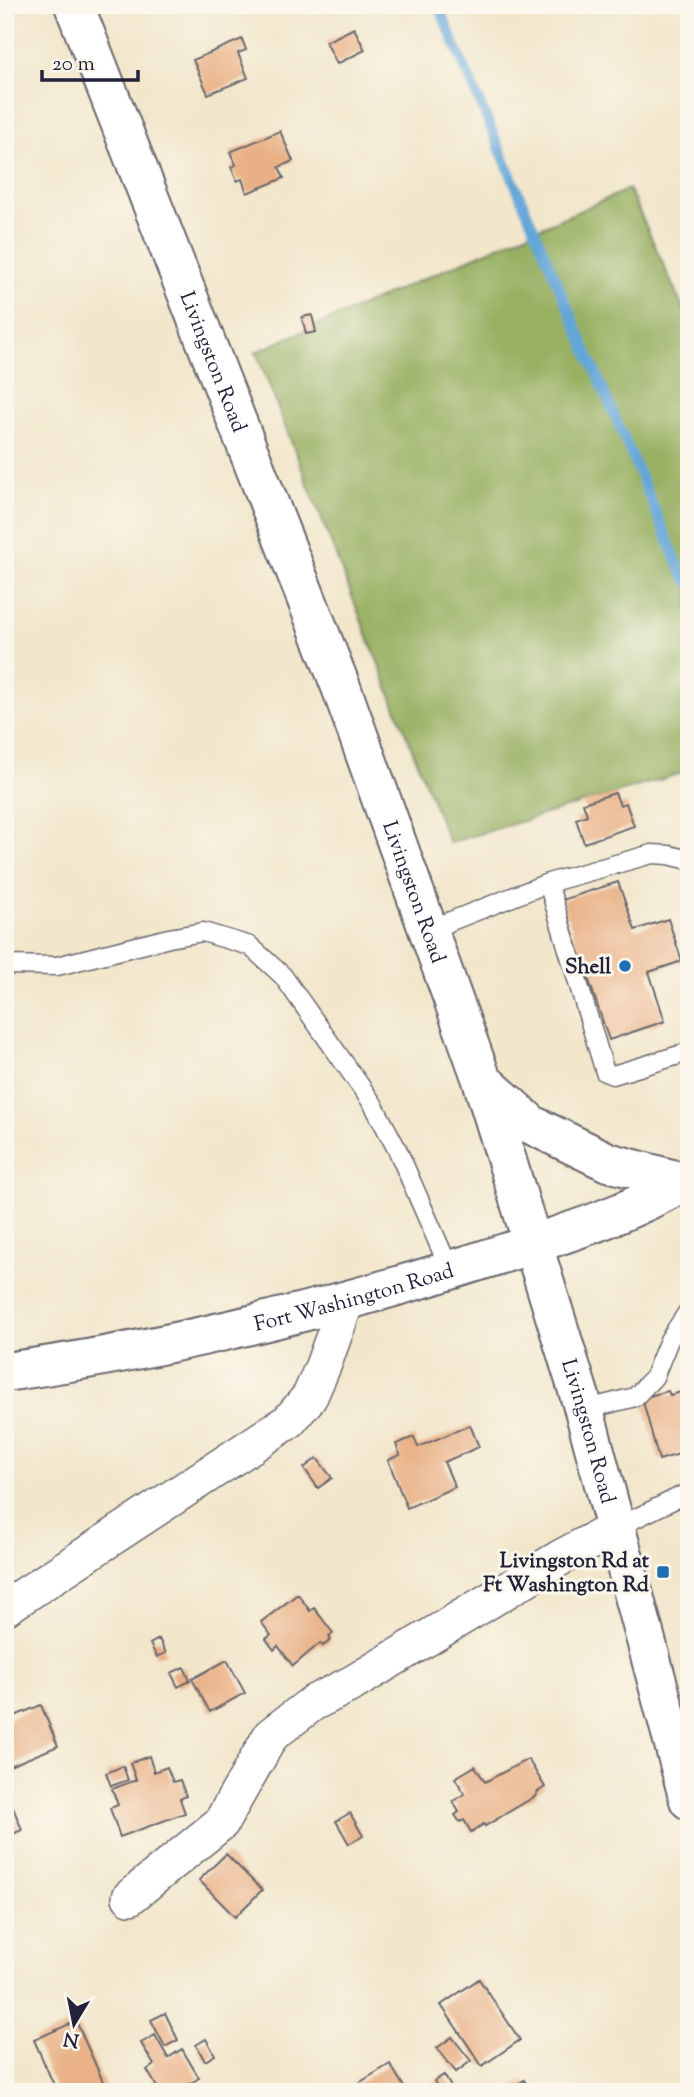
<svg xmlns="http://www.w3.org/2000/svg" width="694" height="2097" font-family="'Sorts Mill Goudy',serif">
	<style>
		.forest { fill: #97b062; stroke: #5c694e; stroke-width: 2 }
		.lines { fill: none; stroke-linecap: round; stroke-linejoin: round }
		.stream { stroke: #64a6d8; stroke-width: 10 }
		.building { fill: #e9b085 }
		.lane-casing { stroke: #6b676d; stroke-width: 21 }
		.street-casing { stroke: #6b676d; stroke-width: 38 }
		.secondary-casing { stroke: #6b676d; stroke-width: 42 }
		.lane { stroke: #fff; stroke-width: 18 }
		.street { stroke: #fff; stroke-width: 35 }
		.secondary { stroke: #fff; stroke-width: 38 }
		.poi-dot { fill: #1f6fb2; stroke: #fbf7ec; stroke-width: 2.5 }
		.labels { text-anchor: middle; stroke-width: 6; stroke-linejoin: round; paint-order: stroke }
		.street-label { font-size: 21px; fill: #22223b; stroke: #fbf7ec }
		.poi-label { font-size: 21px; font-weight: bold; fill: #22223b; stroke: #fbf7ec; text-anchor: end }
	</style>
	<rect width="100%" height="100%" fill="#fbf7ec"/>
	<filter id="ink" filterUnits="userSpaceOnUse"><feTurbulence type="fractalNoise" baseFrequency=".0143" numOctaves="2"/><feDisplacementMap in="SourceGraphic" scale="14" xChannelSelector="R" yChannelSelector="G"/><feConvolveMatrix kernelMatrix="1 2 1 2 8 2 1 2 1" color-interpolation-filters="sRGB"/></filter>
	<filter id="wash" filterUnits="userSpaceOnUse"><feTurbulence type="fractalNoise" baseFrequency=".00686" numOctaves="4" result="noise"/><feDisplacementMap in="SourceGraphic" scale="28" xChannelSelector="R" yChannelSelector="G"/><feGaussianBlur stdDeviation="1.57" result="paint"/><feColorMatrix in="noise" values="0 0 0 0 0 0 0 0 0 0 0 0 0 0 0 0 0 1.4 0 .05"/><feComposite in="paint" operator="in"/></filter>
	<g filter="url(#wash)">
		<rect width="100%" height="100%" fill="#f2e6cb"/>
		<!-- forest -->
		<path class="forest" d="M629,189L689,321V771L449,843L256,352Z"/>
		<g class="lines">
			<!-- stream -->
			<path class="stream" d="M438,5L682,573L689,583"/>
		</g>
		<g id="blocks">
			<!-- building -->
			<path class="building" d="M354,28L365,50L337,64L326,42Z
				M242,39L246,50L238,53L248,78L208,94L193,60Z
				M280,131L293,161L279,167L284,178L247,193L242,179L237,181L231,167L236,165L230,152Z
				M312,315L316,332L306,334L302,317Z
				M615,793L620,805L626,803L634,826L584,843L576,819L587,815L583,803Z
				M618,882L635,930L668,919L682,961L649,972L665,1021L609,1040L562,900Z
				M689,1390V1447L685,1448L686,1452L659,1460L642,1398L668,1391L670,1395Z
				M470,1425L479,1447L444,1462L455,1487L407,1508L388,1460L400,1455L396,1444L414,1437L418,1447Z
				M317,1458L332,1478L318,1488L304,1468Z
				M298,1594L310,1611L314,1608L333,1633L329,1636L331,1640L323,1646L320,1643L293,1666L278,1646L274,1650L266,1639L271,1635L261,1622Z
				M159,1639L166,1653L157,1657L150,1644Z
				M227,1660L245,1693L210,1712L192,1679Z
				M184,1667L190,1681L178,1687L171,1673Z
				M41,1705L58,1746L5,1768V1720Z
				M149,1756L154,1772L167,1767L173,1782L180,1780L186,1796L180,1799L185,1813L120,1837L110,1808L118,1805L112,1789L136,1780L130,1763Z
				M528,1759L545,1787L536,1793L537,1795L485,1826L484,1824L471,1832L464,1820L460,1822L455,1815L459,1812L453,1801L465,1794L455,1778L475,1766L485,1782Z
				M123,1766L128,1780L111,1786L106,1773Z
				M8,1795L22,1830L5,1837V1796Z
				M350,1813L363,1836L349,1844L336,1821Z
				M226,1854L262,1890L235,1917L199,1880Z
				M479,1979L520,2040L482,2066L441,2005Z
				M165,2013L178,2040L165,2047L151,2020Z
				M76,2021L105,2086L92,2092H57L34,2040Z
				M155,2035L168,2058L182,2049L199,2078L176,2092H160L147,2070L154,2065L141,2043Z
				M452,2037L471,2061L456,2072L437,2048Z
				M206,2039L215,2055L205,2061L196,2045Z
				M390,2064L407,2092H344Z
				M444,2075L451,2087L441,2092L434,2081Z
				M524,2080L532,2092H512L510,2089Z"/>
		</g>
	</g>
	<g filter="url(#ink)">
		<use href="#blocks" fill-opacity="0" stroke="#6b676d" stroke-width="2"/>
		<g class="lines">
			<defs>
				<path id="lane" d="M548,883L652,854L669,855L689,860
					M428,930L548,883L605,1072L613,1075L689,1052
					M5,965L57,966L169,938L203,932L250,946L283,976L373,1104L398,1151L450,1270
					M584,1410L635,1397L654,1377L669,1340L689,1310
					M616,1528L689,1492"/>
				<path id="street" d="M5,1608L289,1421L310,1396L323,1366L346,1302
					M130,1897L221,1823L271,1735L313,1703L353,1683L560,1558L616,1528"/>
				<g id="secondary">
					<path id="s1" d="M74,5L341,687L482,1080L584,1410L689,1800"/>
					<path d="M483,1081L532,1125L608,1162L683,1182"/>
					<path id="s2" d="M5,1372C169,1349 329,1309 486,1259C555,1237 627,1216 689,1178"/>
				</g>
			</defs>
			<!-- lane casing -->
			<use href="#lane" class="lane-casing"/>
			<!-- street casing -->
			<use href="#street" class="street-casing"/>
			<!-- secondary casing -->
			<use href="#secondary" class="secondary-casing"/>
			<!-- lane -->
			<use href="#lane" class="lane"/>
			<!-- street -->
			<use href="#street" class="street"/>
			<!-- secondary -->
			<use href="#secondary" class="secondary"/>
		</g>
	</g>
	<!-- markers -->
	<g class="poi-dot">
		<circle cx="625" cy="966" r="7"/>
		<rect x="656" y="1565" width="14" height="14" rx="3.5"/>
	</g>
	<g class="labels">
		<!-- street labels -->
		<g class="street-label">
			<text dy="7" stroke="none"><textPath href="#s1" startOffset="383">Livingston Road</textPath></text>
			<text dy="7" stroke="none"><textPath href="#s1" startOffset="950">Livingston Road</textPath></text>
			<text dy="7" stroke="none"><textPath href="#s2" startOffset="357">Fort Washington Road</textPath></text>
			<text dy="7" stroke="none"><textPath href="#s1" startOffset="1517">Livingston Road</textPath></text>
		</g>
		<!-- poi labels -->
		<g class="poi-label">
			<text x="611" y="973">Shell</text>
			<text x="649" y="1567">Livingston Rd at<tspan x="649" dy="24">Ft Washington Rd</tspan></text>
		</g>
	</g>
	<!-- margin -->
	<rect width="694" height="2097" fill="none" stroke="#fbf7ec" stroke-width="28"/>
	<!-- north arrow -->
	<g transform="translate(74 2024) rotate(190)" stroke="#fbf7ec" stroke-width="5" paint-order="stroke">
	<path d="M0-5L12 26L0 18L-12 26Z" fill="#22223b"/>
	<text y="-10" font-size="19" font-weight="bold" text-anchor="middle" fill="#22223b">N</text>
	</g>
	<!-- scale -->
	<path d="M42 70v10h96v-10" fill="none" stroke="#22223b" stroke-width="3.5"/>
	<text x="52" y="70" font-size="21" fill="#22223b" stroke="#fbf7ec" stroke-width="5" paint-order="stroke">20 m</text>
</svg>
